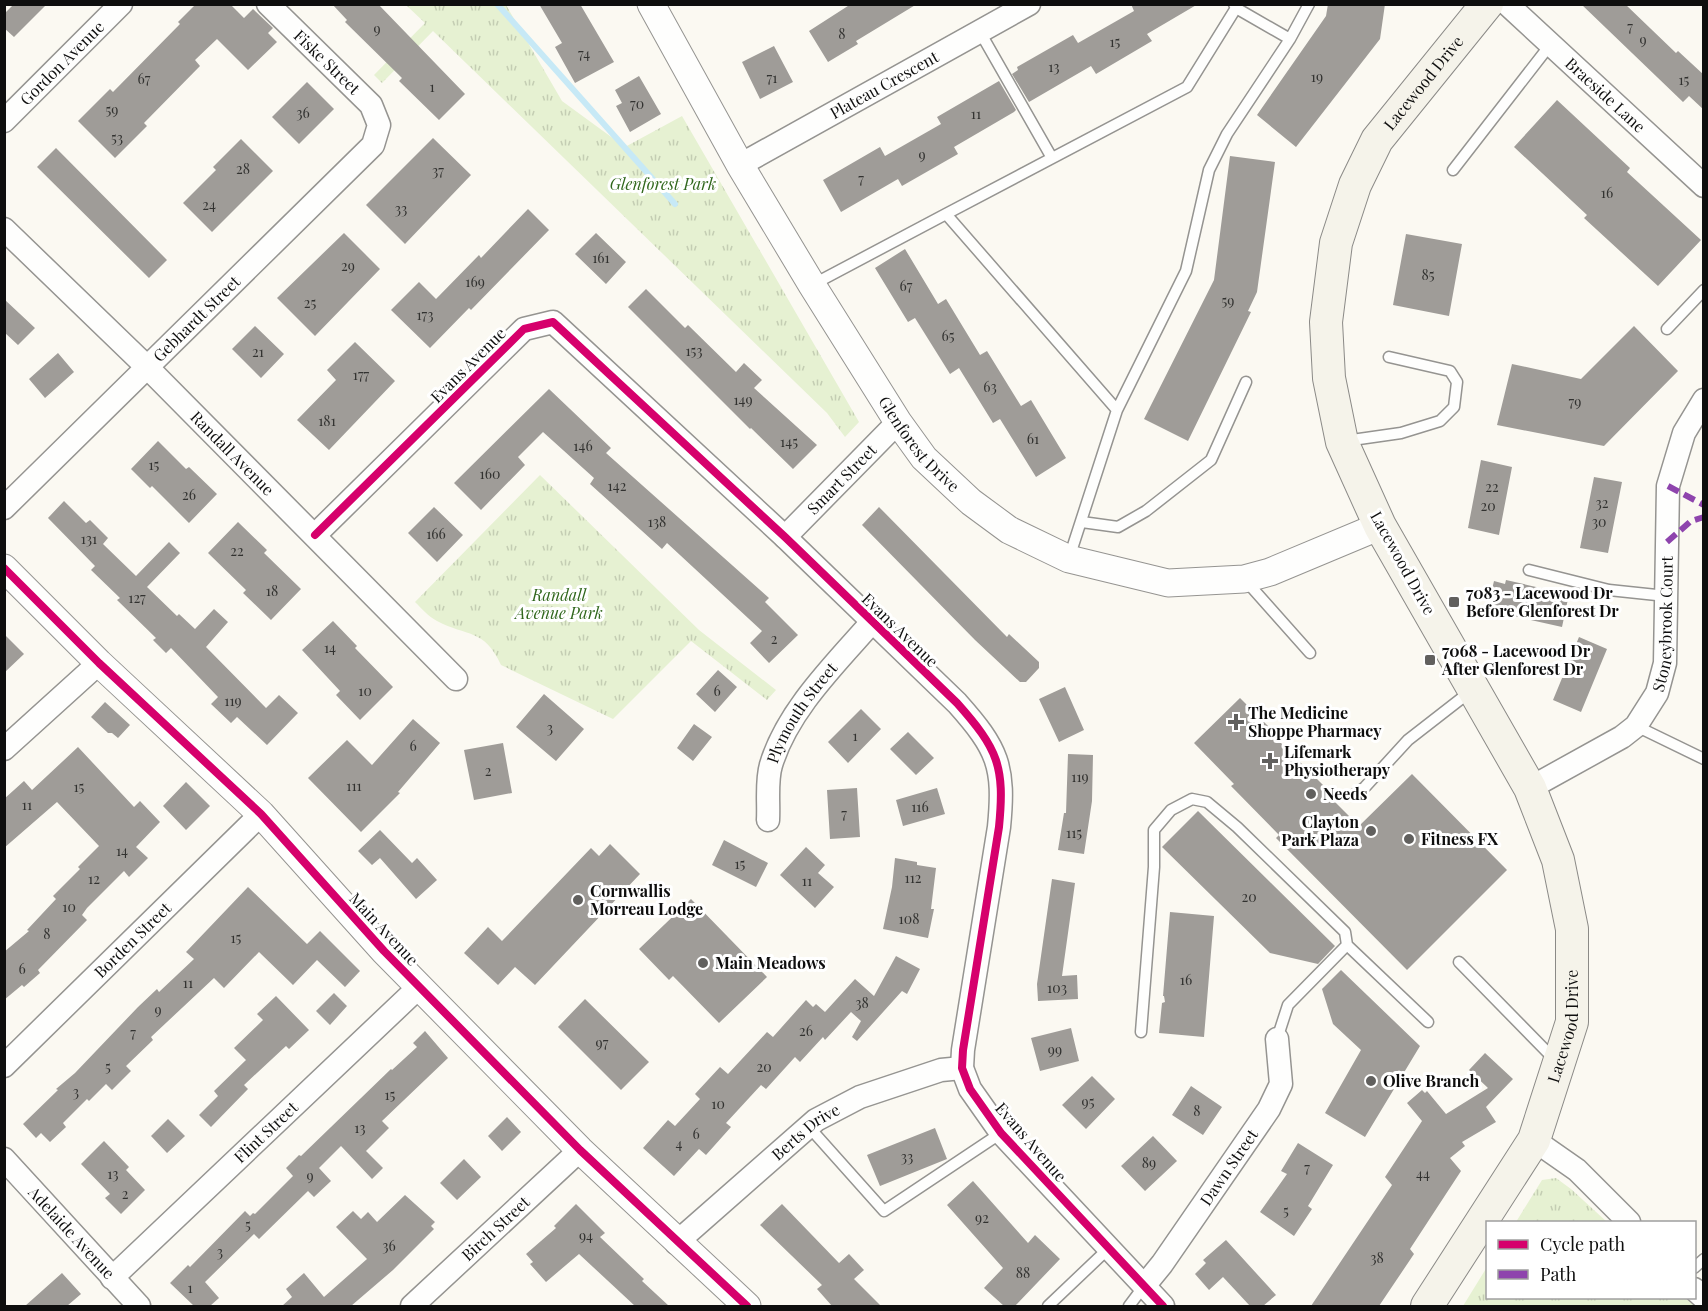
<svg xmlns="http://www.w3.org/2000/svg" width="1708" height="1311" font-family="'Playfair Display',serif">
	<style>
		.park { fill: url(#park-tufts) }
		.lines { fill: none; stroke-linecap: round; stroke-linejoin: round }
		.stream { stroke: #c7e9f6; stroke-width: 6 }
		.building { fill: #9f9c98 }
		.service-casing { stroke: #959491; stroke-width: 13 }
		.minor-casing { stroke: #959491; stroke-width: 25 }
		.tertiary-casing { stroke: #959491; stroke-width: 29 }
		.secondary-casing { stroke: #8b8a87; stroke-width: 34 }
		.service { stroke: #fefefd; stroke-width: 10 }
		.minor { stroke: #fefefd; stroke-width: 22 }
		.tertiary { stroke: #fefefd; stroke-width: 27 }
		.secondary { stroke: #f5f3ea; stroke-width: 32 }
		.quiet { stroke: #8e44ad; stroke-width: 6; stroke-dasharray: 12 6; stroke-linecap: butt }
		.cycleway-casing { stroke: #fff; stroke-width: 11 }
		.cycleway { stroke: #d6006c; stroke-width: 8 }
		.poi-dot { fill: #61605e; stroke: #fff; stroke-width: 2 }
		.labels { text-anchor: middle; stroke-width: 6; stroke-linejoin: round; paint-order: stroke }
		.number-label { font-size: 14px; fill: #323230 }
		.street-label { font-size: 16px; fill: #0e0e0e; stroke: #fff }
		.park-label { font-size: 16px; font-style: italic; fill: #30671c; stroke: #fff }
		.poi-label { font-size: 16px; font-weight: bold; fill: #0e0e0e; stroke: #fff; text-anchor: start }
	</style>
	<defs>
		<pattern id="park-tufts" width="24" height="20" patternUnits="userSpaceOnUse" patternTransform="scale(1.5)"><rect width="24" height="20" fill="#e6f1d2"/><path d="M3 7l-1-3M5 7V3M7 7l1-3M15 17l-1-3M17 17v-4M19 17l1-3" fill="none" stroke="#c4cdb3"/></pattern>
	</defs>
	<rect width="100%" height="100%" fill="#fbf9f2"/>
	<!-- park -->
	<path class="park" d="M406,5H506L562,101L625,147L682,116L859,422L845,437L827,413L433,31L382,83L374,75L425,23Z
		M540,475L699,630L776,690L767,700L691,641L613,719L501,665C484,628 467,637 437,621C428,616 422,609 415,602Z
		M1556,1178L1571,1189L1607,1222H1516L1542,1180Z
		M1487,1267L1488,1298H1685L1695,1306H1463Z"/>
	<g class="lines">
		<!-- stream -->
		<path class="stream" d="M497,4L675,204"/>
	</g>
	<!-- building -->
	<path class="building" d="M14,4H47L14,37L4,28V14Z
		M196,4H230L244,18L253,9L273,28L268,33L277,42L248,70L217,39L195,60L200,66L144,123L147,126L115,158L78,121L110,89L113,92L180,24L178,22Z
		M332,4H378L465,94L439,120L399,81L402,78L345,22L347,20Z
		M539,4H580L614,62L575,83L555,47L562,43Z
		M851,4H917L856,41L858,44L828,62L809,31Z
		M1131,4H1198L1147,34L1152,41L1096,74L1091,66L1029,102L1012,74L1018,70L1017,67L1073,35L1078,43L1134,11Z
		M1328,4H1385L1380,39L1296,147L1257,115L1326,16Z
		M1581,4H1625L1676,53L1678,51L1704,75V110L1689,96L1683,102Z
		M774,46L793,82L760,99L742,62Z
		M639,76L661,114L630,132L616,106L622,103L615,90Z
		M999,81L1016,110L1014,112L954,147L958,154L902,186L898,179L841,212L823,180L880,147L885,156L941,124L937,117Z
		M307,82L334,109L299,144L272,117Z
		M1557,100L1630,168L1627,172L1701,240L1658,286L1584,218L1587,215L1514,147Z
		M433,138L471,175L405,244L366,205Z
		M241,139L273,171L212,232L183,203L216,170L213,167Z
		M56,148L167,260L149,278L37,167Z
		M1230,156L1275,162L1257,292L1248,311L1251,312L1188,441L1144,419L1214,280Z
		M528,209L549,230L471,310L469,308L430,348L391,310L419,282L436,299L479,255L481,258Z
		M344,233L380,269L315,336L277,298Z
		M596,233L626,262L606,284L575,254Z
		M1406,234L1462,244L1449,316L1393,305Z
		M905,249L938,304L946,299L980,355L987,351L1021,406L1031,400L1066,458L1036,477L1000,419L993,423L959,368L950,374L915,318L908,322L875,268Z
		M646,289L685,328L688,325L736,372L744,363L762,380L754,388L817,445L793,469L751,428L750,429L628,307Z
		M4,299L35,328L18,345L4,332Z
		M255,326L284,354L261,378L232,349Z
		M1634,326L1678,371L1604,446L1497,425L1512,364L1581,379Z
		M355,342L395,381L329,450L297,420L336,380L327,370Z
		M58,353L74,372L45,398L29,379Z
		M549,389L611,448L606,453L769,598L765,602L798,635L769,663L750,643L762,631L667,543L662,549L590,484L594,478L543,432L518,457L525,465L481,510L454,483Z
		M158,441L186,469L189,467L217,494L189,523L152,486L150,488L131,469Z
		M1481,460L1512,467L1499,535L1468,528Z
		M1594,477L1622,482L1608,553L1580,548Z
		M64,501L86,523L90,520L108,538L103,544L136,576L169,542L180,553L147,587L177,616L179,614L195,629L214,609L228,622L206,647L266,708L279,695L298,713L267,745L237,717L231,723L211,704L218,697L171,648L166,653L153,640L156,638L117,600L120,598L91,570L95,566L48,518Z
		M434,507L463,535L437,562L408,533Z
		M879,507L1007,637L1009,634L1039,662V668L1026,682H1020L975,640L862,525Z
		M238,522L267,550L264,553L301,589L271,620L243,593L246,590L208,553Z
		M1506,580L1558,592L1557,596L1568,599L1562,627L1487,610L1494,581L1505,584Z
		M333,621L357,646L355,648L393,687L360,720L336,695L340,691L302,650Z
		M4,634L24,654L4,673Z
		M1579,637L1607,649L1581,712L1553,700Z
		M718,670L737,687L715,712L696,694Z
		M1065,687L1084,730L1059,742L1039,699Z
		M544,694L584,729L556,761L516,727Z
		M1240,698L1282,740L1280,742L1325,787L1323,790L1359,826L1412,774L1507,870L1407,970L1276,838L1279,835L1231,786L1234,784L1194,743Z
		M105,702L130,725L118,738L112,733H108L91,717Z
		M861,709L881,729L848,763L828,742Z
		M413,719L440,743L398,792L400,793L361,832L308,778L347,740L372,765Z
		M694,724L712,737L693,761L677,748Z
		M908,732L934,758L916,775L890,749Z
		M503,743L512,793L474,800L464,750Z
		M78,747L134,807L140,801L160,822L136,847L148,858L129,877L124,871L87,908L82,915L87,920L38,970L40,973L24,987L22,985L4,1000V952L29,931L27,930L56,899L53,896L80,869L78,867L99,846L57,802L4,848V799L24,781L32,790Z
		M1068,754L1093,755L1092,801L1084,854L1058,850L1064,813H1066Z
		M186,782L210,806L186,830L163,806Z
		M857,788L860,837L830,839L827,790Z
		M937,788L945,814L903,826L896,800Z
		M1198,811L1335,946L1318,964L1270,953L1162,847Z
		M380,830L412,863L417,858L437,880L416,899L380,858L372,865L358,851Z
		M724,840L768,863L756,887L712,865Z
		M610,844L640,874L535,985L515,967L498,985L464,953L488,927L502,941L591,848L599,856Z
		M806,847L825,865L818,873L834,887L815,908L780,875Z
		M895,858L917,862V865L936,868L931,909H934L928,938L883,929L892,887Z
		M1052,879L1075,883L1062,976L1077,975L1078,999L1038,1001L1037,984Z
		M248,887L307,944L320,931L360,971L345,987L317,960L293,985L259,952L224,988L214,978L151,1037L153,1040L126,1066L131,1071L112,1090L106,1084L89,1101L87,1099L63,1123L66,1127L50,1142L41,1133L36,1138L23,1124L58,1090L56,1089L75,1073L138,1007L157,989L159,992L194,959L186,952Z
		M691,899L767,977L719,1023L673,976L669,980L639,949Z
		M1170,912L1214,916L1204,1037L1159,1033L1162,1003L1165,1002L1164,996H1163Z
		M896,956L920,969L907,994L902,991L857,1041L852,1037L861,1021L851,1012L825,1040L823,1037L800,1062L795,1057L766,1089L761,1085L726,1123L731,1127L706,1155L699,1149L674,1176L643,1148L668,1120L675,1126L700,1099L695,1094L720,1067L728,1074L767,1032L773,1037L806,1000L813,1007L816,1004L825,1012L855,979L874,996Z
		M1341,970L1420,1046L1365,1137L1325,1113L1361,1050L1333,1024L1322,989Z
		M334,993L347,1006L330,1025L316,1011Z
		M276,996L309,1030L289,1049L286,1046L244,1085L248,1089L211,1127L199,1115L218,1096L214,1091L246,1060L234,1048L263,1020L257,1014Z
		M585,999L649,1062L621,1090L558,1027Z
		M1071,1028L1079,1061L1040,1071L1031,1038Z
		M425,1031L448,1058L382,1121L389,1128L366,1151L383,1168L372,1179L341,1146L319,1168L331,1181L314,1197L308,1191L259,1239L254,1234L205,1282L219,1298L210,1306H194L170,1283L188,1265L190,1267L245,1211L250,1216L253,1213L255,1214L293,1176L286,1168L299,1155L301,1156L391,1069L392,1070L417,1047L413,1043Z
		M1485,1053L1513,1079L1486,1107L1496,1122L1462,1142L1465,1146L1450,1158L1461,1171L1410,1249L1414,1254L1379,1306H1311L1392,1185L1385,1177L1422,1121L1407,1103L1422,1090L1425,1093L1427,1091L1446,1114L1488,1088L1469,1070Z
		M1092,1076L1115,1099L1086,1129L1062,1105Z
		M1191,1086L1222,1107L1203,1135L1172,1115Z
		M507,1117L521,1132L502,1151L488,1136Z
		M168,1119L185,1136L167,1153L151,1136Z
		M935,1128L947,1159L880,1186L867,1155Z
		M1153,1136L1177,1161L1145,1191L1121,1166Z
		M104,1141L129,1167L126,1170L145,1190L121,1214L105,1198L110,1194L81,1164Z
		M1298,1143L1333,1165L1308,1206L1312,1209L1294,1236L1260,1212L1287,1174L1281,1171Z
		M464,1159L481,1177L457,1200L440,1183Z
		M973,1181L1028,1243L1035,1235L1060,1259L1015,1306H1004L984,1288L1003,1268L947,1205Z
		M405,1195L435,1222L431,1226L434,1229L393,1270L351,1306H282L292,1297L286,1289L304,1273L324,1297L367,1259L336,1227L353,1211L361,1219L368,1212L377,1222Z
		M576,1204L605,1233L600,1237L644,1279L642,1281L669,1306H635L579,1254L546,1282L530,1264L533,1262L526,1254L556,1228L554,1226Z
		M782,1204L839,1263L849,1254L864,1270L854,1279L881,1306H832L817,1289L822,1285L760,1225Z
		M1226,1240L1276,1295L1263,1306H1250L1223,1277L1209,1290L1195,1274L1206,1263L1203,1260Z
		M62,1273L81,1294L67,1306H25Z"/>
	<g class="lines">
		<defs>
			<path id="service" d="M1236,8L1290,39
				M980,32L1052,158
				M1453,170L1550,45
				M946,214L1187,87L1236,8L1234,4
				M812,285L946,214L1117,410
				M1667,329L1704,290
				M1345,441L1401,433L1440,421L1454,407L1457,382L1450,371L1389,357
				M1082,522L1118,527L1146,511L1211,460L1246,382
				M1069,558L1117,410L1186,271L1209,170L1227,134L1290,39L1309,4
				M1529,570L1609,590L1666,596
				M1246,581L1310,653
				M1636,726L1704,759
				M1355,794L1365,787L1408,740L1471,691
				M1347,945L1428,1022
				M1459,962L1555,1060
				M1141,1032L1154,867V830L1171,810L1192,799L1207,802L1237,827L1345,932L1347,945L1288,1005L1277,1039
				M809,1127L884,1211L1001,1133
				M1694,1268L1704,1259
				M1048,1306L1109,1248
				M1129,1306L1144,1286"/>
			<g id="minor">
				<path id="s1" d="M1507,4L1704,186"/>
				<path id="s2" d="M4,121L121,4"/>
				<path id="s3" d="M740,165L1029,4"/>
				<path id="s4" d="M4,229L148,368L456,679"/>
				<path id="s5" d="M4,508L373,145L379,125L371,105L268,4"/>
				<path d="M315,535L524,329L553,322L785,537L957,703C998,749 1005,766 999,827L963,1050L962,1068L970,1089L1001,1133L1163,1306"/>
				<path id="s6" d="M785,537L898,422"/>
				<path d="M4,749L99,663"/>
				<path id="s7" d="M1530,788L1622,737L1636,726L1657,693L1665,663L1668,486L1684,433L1704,400"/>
				<path id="s8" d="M768,820C769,803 766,781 771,765C787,711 835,664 872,622"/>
				<path id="s9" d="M4,1066L261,814"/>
				<path d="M1534,1140L1577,1170L1629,1222"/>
				<path id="s10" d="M4,1159L139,1306"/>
				<path id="s11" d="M676,1243L816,1120L860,1097L941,1070L962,1068"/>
				<path id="s12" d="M112,1278L419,987"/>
				<path id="s13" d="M1144,1286L1162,1264L1269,1109L1281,1084L1277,1039"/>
				<path d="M1694,1289L1704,1298"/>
				<path id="s14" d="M412,1306L580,1150"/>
			</g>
			<g id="tertiary">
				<path id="s15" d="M651,4L740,165L812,285L898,422L924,458L971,502L1009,530L1069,559L1168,583L1244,579L1270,572L1380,526"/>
				<path d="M4,568L99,663L261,814L384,951L580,1150L747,1306"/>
			</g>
			<g id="secondary">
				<path id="s16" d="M1427,1306L1534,1140L1572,1022V929L1558,860L1530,788L1380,526L1342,442L1329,378L1326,322L1336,243L1355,185L1377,140L1487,4"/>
			</g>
		</defs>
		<!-- service casing -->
		<use href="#service" class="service-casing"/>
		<!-- minor casing -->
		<use href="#minor" class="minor-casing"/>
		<!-- tertiary casing -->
		<use href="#tertiary" class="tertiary-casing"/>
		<!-- secondary casing -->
		<use href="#secondary" class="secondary-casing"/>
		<!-- service -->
		<use href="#service" class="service"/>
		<!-- minor -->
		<use href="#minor" class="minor"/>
		<!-- tertiary -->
		<use href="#tertiary" class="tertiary"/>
		<!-- secondary -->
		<use href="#secondary" class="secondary"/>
		<!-- quiet -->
		<path class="quiet" d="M1668,486L1704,505
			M1667,542L1691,521L1704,517"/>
		<defs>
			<path id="cycleway" d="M315,535L524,329L553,322L785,537L957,703C998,749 1005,766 999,827L963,1050L962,1068L970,1089L1001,1133L1163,1306
				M4,568L99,663L261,814L384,951L580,1150L747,1306"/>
		</defs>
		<!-- cycleway casing -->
		<use href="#cycleway" class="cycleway-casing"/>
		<!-- cycleway -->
		<use href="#cycleway" class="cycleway"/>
	</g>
	<!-- markers -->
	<g class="poi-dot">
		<rect x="1448" y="596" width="12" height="12" rx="3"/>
		<rect x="1424" y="654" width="12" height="12" rx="3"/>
		<path d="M1233 713h6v6h6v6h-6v6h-6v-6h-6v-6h6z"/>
		<path d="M1267 752h6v6h6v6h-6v6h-6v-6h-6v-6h6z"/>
		<circle cx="1311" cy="794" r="6"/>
		<circle cx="1371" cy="831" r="6"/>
		<circle cx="1409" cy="839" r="6"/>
		<circle cx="578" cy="900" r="6"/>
		<circle cx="703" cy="963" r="6"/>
		<circle cx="1371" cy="1081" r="6"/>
	</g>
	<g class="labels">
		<!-- number labels -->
		<g class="number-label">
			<text x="1630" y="32">7</text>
			<text x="377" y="34">9</text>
			<text x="842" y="39">8</text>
			<text x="1643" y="45">9</text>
			<text x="1115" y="47">15</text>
			<text x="584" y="59">74</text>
			<text x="1054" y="72">13</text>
			<text x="1317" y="82">19</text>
			<text x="772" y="83">71</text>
			<text x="144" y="84">67</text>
			<text x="1684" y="85">15</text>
			<text x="432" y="92">1</text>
			<text x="637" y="109">70</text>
			<text x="112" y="115">59</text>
			<text x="303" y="118">36</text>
			<text x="976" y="119">11</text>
			<text x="117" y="143">53</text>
			<text x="922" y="160">9</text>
			<text x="243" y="174">28</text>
			<text x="438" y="176">37</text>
			<text x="861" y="184">7</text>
			<text x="1607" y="198">16</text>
			<text x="209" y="210">24</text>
			<text x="401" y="214">33</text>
			<text x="601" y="263">161</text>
			<text x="348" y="271">29</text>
			<text x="1428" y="280">85</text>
			<text x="475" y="287">169</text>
			<text x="906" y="291">67</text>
			<text x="1228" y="306">59</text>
			<text x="310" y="308">25</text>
			<text x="425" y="320">173</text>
			<text x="948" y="341">65</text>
			<text x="694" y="356">153</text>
			<text x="258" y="357">21</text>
			<text x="361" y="380">177</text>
			<text x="990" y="392">63</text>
			<text x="743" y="405">149</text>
			<text x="1575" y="407">79</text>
			<text x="327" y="426">181</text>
			<text x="1033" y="444">61</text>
			<text x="789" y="447">145</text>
			<text x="583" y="451">146</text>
			<text x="154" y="470">15</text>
			<text x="490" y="479">160</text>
			<text x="617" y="491">142</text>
			<text x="1492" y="492">22</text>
			<text x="189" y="500">26</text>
			<text x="1602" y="508">32</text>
			<text x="1488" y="511">20</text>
			<text x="657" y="527">138</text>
			<text x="1599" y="527">30</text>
			<text x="436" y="539">166</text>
			<text x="89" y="544">131</text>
			<text x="237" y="556">22</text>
			<text x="272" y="596">18</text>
			<text x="137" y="603">127</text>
			<text x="774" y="644">2</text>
			<text x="330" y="653">14</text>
			<text x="365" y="696">10</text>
			<text x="717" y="696">6</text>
			<text x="233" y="706">119</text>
			<text x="550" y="733">3</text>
			<text x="855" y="741">1</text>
			<text x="413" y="751">6</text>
			<text x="488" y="776">2</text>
			<text x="1080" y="782">119</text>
			<text x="354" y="791">111</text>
			<text x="79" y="792">15</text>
			<text x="27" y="810">11</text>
			<text x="920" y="812">116</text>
			<text x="844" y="819">7</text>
			<text x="1074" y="838">115</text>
			<text x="122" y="856">14</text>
			<text x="740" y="869">15</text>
			<text x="913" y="883">112</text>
			<text x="94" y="884">12</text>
			<text x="807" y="886">11</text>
			<text x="1249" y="902">20</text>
			<text x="69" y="912">10</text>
			<text x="909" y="924">108</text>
			<text x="47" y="939">8</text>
			<text x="236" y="943">15</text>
			<text x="22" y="974">6</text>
			<text x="1186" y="985">16</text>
			<text x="188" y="988">11</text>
			<text x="1057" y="993">103</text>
			<text x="862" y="1008">38</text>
			<text x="158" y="1015">9</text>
			<text x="806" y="1036">26</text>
			<text x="133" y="1038">7</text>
			<text x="602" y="1048">97</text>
			<text x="1055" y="1055">99</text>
			<text x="108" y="1072">5</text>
			<text x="764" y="1072">20</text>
			<text x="76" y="1097">3</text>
			<text x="390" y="1100">15</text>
			<text x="1088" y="1107">95</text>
			<text x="718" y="1109">10</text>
			<text x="1197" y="1116">8</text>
			<text x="360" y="1133">13</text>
			<text x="696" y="1139">6</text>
			<text x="679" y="1149">4</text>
			<text x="907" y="1162">33</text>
			<text x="1149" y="1168">89</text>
			<text x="1307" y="1173">7</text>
			<text x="113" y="1179">13</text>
			<text x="1423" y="1179">44</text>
			<text x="310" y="1181">9</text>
			<text x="125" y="1199">2</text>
			<text x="1286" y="1216">5</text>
			<text x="982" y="1223">92</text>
			<text x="248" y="1230">5</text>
			<text x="586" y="1241">94</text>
			<text x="389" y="1251">36</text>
			<text x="220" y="1257">3</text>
			<text x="1377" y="1263">38</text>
			<text x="1023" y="1278">88</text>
			<text x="190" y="1293">1</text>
		</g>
		<!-- street labels -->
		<g class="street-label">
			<text transform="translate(327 62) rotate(44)" y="6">Fiske Street</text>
			<text dy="6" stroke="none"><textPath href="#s2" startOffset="82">Gordon Avenue</textPath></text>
			<text dy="6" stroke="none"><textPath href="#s16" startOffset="1342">Lacewood Drive</textPath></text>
			<text dy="6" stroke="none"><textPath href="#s3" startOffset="165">Plateau Crescent</textPath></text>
			<text dy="6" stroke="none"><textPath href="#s1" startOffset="134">Braeside Lane</textPath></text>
			<text dy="6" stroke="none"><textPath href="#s5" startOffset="270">Gebhardt Street</textPath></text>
			<text transform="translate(468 365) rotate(-45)" y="6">Evans Avenue</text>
			<text dy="6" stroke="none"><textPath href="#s15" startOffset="516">Glenforest Drive</textPath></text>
			<text dy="6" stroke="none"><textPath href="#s4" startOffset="320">Randall Avenue</textPath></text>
			<text dy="6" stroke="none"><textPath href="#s6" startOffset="81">Smart Street</textPath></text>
			<text transform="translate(1403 563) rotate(61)" y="6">Lacewood Drive</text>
			<text dy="6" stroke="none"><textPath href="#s7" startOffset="232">Stoneybrook Court</textPath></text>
			<text transform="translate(900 630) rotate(44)" y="6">Evans Avenue</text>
			<text dy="6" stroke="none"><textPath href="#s8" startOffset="116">Plymouth Street</textPath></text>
			<text transform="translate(384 929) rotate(47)" y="6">Main Avenue</text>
			<text dy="6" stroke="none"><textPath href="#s9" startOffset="180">Borden Street</textPath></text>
			<text dy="6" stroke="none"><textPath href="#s16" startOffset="316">Lacewood Drive</textPath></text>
			<text dy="6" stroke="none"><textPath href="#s12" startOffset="212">Flint Street</textPath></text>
			<text dy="6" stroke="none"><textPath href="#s11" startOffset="171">Berts Drive</textPath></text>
			<text transform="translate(1031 1142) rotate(49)" y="6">Evans Avenue</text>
			<text dy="6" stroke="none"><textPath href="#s13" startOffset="146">Dawn Street</textPath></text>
			<text dy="6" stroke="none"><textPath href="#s14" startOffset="114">Birch Street</textPath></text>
			<text dy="6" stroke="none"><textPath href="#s10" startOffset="100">Adelaide Avenue</textPath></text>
		</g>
		<!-- park labels -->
		<g class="park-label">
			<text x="663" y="190">Glenforest Park</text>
			<text x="559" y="601">Randall<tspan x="559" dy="18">Avenue Park</tspan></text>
		</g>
		<!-- poi labels -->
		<g class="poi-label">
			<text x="1466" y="599">7083 - Lacewood Dr<tspan x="1466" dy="18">Before Glenforest Dr</tspan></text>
			<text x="1442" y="657">7068 - Lacewood Dr<tspan x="1442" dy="18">After Glenforest Dr</tspan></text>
			<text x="1248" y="719">The Medicine<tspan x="1248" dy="18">Shoppe Pharmacy</tspan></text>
			<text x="1284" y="758">Lifemark<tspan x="1284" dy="18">Physiotherapy</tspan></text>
			<text x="1323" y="800">Needs</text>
			<text x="1359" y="828" text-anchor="end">Clayton<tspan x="1359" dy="18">Park Plaza</tspan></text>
			<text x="1421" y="845">Fitness FX</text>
			<text x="590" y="897">Cornwallis<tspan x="590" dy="18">Morreau Lodge</tspan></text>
			<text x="715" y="969">Main Meadows</text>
			<text x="1383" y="1087">Olive Branch</text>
		</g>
	</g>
	<!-- border -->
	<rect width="1708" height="1311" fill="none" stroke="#0e0e0e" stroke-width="12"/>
	<!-- legend -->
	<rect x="1486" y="1221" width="210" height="78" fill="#ffffff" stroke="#9f9f9f" stroke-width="1.5"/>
	<rect x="1498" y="1240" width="30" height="9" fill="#d6006c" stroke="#9f9f9f" stroke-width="1.5"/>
	<text x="1540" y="1251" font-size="18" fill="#0e0e0e">Cycle path</text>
	<rect x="1498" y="1270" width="30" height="9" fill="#8e44ad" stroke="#9f9f9f" stroke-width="1.5"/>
	<text x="1540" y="1281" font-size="18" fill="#0e0e0e">Path</text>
</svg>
